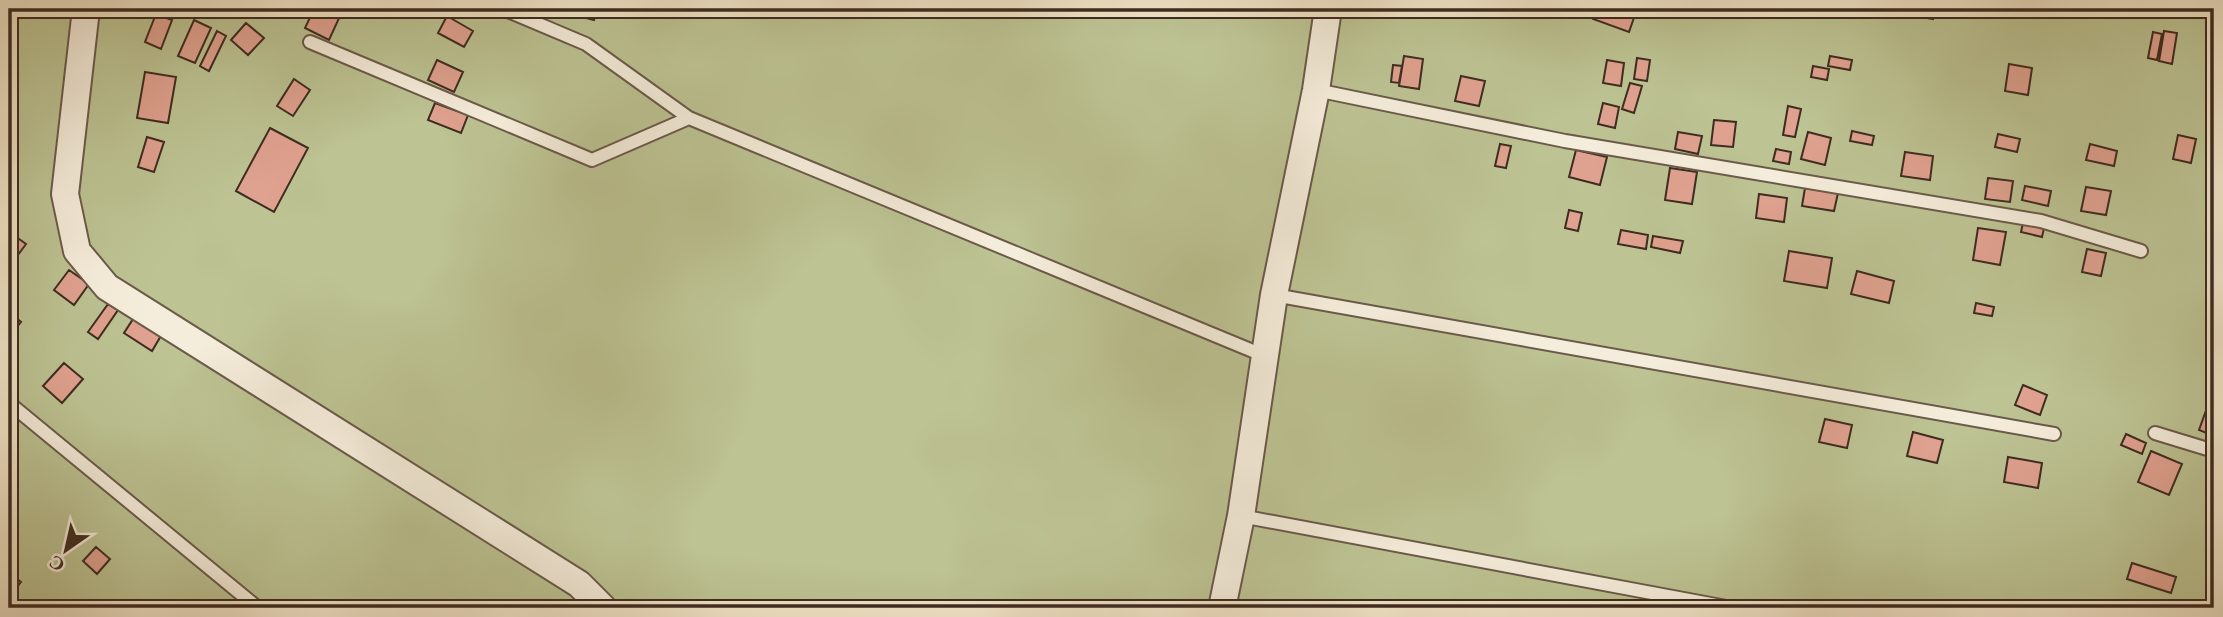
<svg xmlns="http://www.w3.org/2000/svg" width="2223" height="617" font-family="'EB Garamond',serif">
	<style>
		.green { fill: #bdc393; stroke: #7e785a; stroke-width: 2 }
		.building { fill: #e0a290; stroke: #3e2c20; stroke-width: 2 }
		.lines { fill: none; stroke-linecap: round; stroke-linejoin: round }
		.lane-casing { stroke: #6a5a4a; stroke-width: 16 }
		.street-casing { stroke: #6a5a4a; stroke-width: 30 }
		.lane { stroke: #f5eddb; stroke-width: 12 }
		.street { stroke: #f5eddb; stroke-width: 26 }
	</style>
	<rect width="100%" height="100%" fill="#f0e4c8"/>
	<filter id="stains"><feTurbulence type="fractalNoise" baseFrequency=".00286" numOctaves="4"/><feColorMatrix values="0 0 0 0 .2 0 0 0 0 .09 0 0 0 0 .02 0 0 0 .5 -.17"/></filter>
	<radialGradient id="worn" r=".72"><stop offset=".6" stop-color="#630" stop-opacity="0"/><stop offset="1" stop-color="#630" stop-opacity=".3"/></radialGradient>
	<!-- green -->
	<path class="green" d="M9,9H2214V608H9Z"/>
	<!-- building -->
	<path class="building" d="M314,9H325L340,16L329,40L305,28Z
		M569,9H597L594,20L567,13Z
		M1596,9H1637L1629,32L1593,19Z
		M1835,9H1855L1853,16L1834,12Z
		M1918,9H1935L1933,19L1916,16Z
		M156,14L172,20L161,49L145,42Z
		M447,16L473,31L464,47L438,33Z
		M194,20L211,28L195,63L178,56Z
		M246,23L264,38L248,55L231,40Z
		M217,31L226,36L209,71L200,66Z
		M2164,31L2177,33L2172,64L2159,61Z
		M2153,32L2162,34L2157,60L2148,58Z
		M1404,56L1423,59L1419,89L1399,86Z
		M1830,56L1852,60L1850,70L1828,66Z
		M1637,58L1650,60L1647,81L1634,79Z
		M437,60L463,72L454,92L428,80Z
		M1607,60L1624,63L1621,86L1603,83Z
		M2009,64L2032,68L2028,95L2005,91Z
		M1393,65L1402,66L1399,83L1391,82Z
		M1813,66L1829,69L1827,80L1811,77Z
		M145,72L176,77L168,123L137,118Z
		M1461,76L1485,81L1479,106L1455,101Z
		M294,79L310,90L293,116L277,106Z
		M1630,83L1642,86L1634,113L1622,109Z
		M435,103L468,115L461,133L428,120Z
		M1603,103L1619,107L1615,128L1598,124Z
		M1788,106L1801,109L1795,137L1783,135Z
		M1714,120L1736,122L1733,147L1711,145Z
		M270,128L308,148L274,212L236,191Z
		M1852,131L1874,136L1872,145L1850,141Z
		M1678,132L1702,136L1698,154L1675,149Z
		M1808,132L1831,138L1825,165L1801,159Z
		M1998,134L2020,139L2017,152L1995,147Z
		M2178,135L2196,139L2191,163L2173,159Z
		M147,137L164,142L154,172L138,167Z
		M1500,144L1511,146L1506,168L1495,166Z
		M2090,144L2117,151L2114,166L2086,160Z
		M1776,149L1791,152L1789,164L1773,161Z
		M1576,150L1607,157L1600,185L1569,177Z
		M1905,152L1933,156L1930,180L1901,176Z
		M1670,168L1697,172L1692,204L1665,200Z
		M1988,178L2013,181L2010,202L1985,199Z
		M2025,186L2051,191L2048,206L2022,200Z
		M2086,187L2111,191L2106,215L2081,211Z
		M1805,188L1838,193L1834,211L1802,206Z
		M1759,194L1787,198L1784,222L1756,218Z
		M1569,210L1582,213L1578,231L1565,228Z
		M2023,223L2044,228L2042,237L2021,232Z
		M1978,228L2006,232L2000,265L1973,260Z
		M1621,230L1648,235L1646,249L1618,244Z
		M12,234L26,244L15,259L9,255V238Z
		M1653,236L1683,241L1680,253L1651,247Z
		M2087,249L2106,253L2101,276L2082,272Z
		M1789,251L1832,258L1827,288L1784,281Z
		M69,270L89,284L74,305L54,290Z
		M1857,271L1894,281L1889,303L1851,294Z
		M1976,303L1994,307L1992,316L1974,313Z
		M108,304L118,310L98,339L88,332Z
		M9,312L21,322L9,337Z
		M135,316L162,334L152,351L124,333Z
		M64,363L83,379L62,403L43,386Z
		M2023,385L2047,395L2040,415L2015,405Z
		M2208,405L2214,407V436L2199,430Z
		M1825,419L1852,425L1847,448L1819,442Z
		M1913,432L1943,440L1937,463L1907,456Z
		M2126,434L2146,443L2142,454L2121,445Z
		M2151,451L2182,464L2169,495L2138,482Z
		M2008,457L2042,463L2038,488L2004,482Z
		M96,547L110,559L97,574L83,561Z
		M2132,563L2176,577L2171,593L2127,579Z
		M9,573L21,582L9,598Z"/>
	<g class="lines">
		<defs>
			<path id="lane" d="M503,9L586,44L689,118
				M310,42L592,160L689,118L1265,356
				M1316,90L1565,141L2041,221L2141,251
				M1274,295L2054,434
				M9,403L258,608
				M2155,433L2214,451
				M1241,516L1732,608"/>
			<path id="street" d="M86,9L65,194L77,251L107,287L579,584L603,608
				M1222,608L1241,516L1274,295L1316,90L1328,9"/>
		</defs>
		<!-- lane casing -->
		<use href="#lane" class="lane-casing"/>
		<!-- street casing -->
		<use href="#street" class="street-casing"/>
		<!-- lane -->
		<use href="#lane" class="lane"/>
		<!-- street -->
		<use href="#street" class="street"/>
	</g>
	<!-- margin -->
	<rect width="2223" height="617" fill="none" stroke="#f0e4c8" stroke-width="35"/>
	<rect x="10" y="10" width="2202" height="596" fill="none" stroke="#3e2c20" stroke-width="3.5"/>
	<rect x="18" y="18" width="2188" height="582" fill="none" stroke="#3e2c20" stroke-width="2"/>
	<!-- north arrow -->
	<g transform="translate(66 550) rotate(214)" stroke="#f5eddb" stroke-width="5" paint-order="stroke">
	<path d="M0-5L12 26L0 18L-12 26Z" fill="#3e2c20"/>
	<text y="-10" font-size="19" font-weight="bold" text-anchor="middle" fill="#3e2c20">С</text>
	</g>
	<rect width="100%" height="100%" filter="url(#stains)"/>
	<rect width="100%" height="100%" fill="url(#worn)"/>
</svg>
